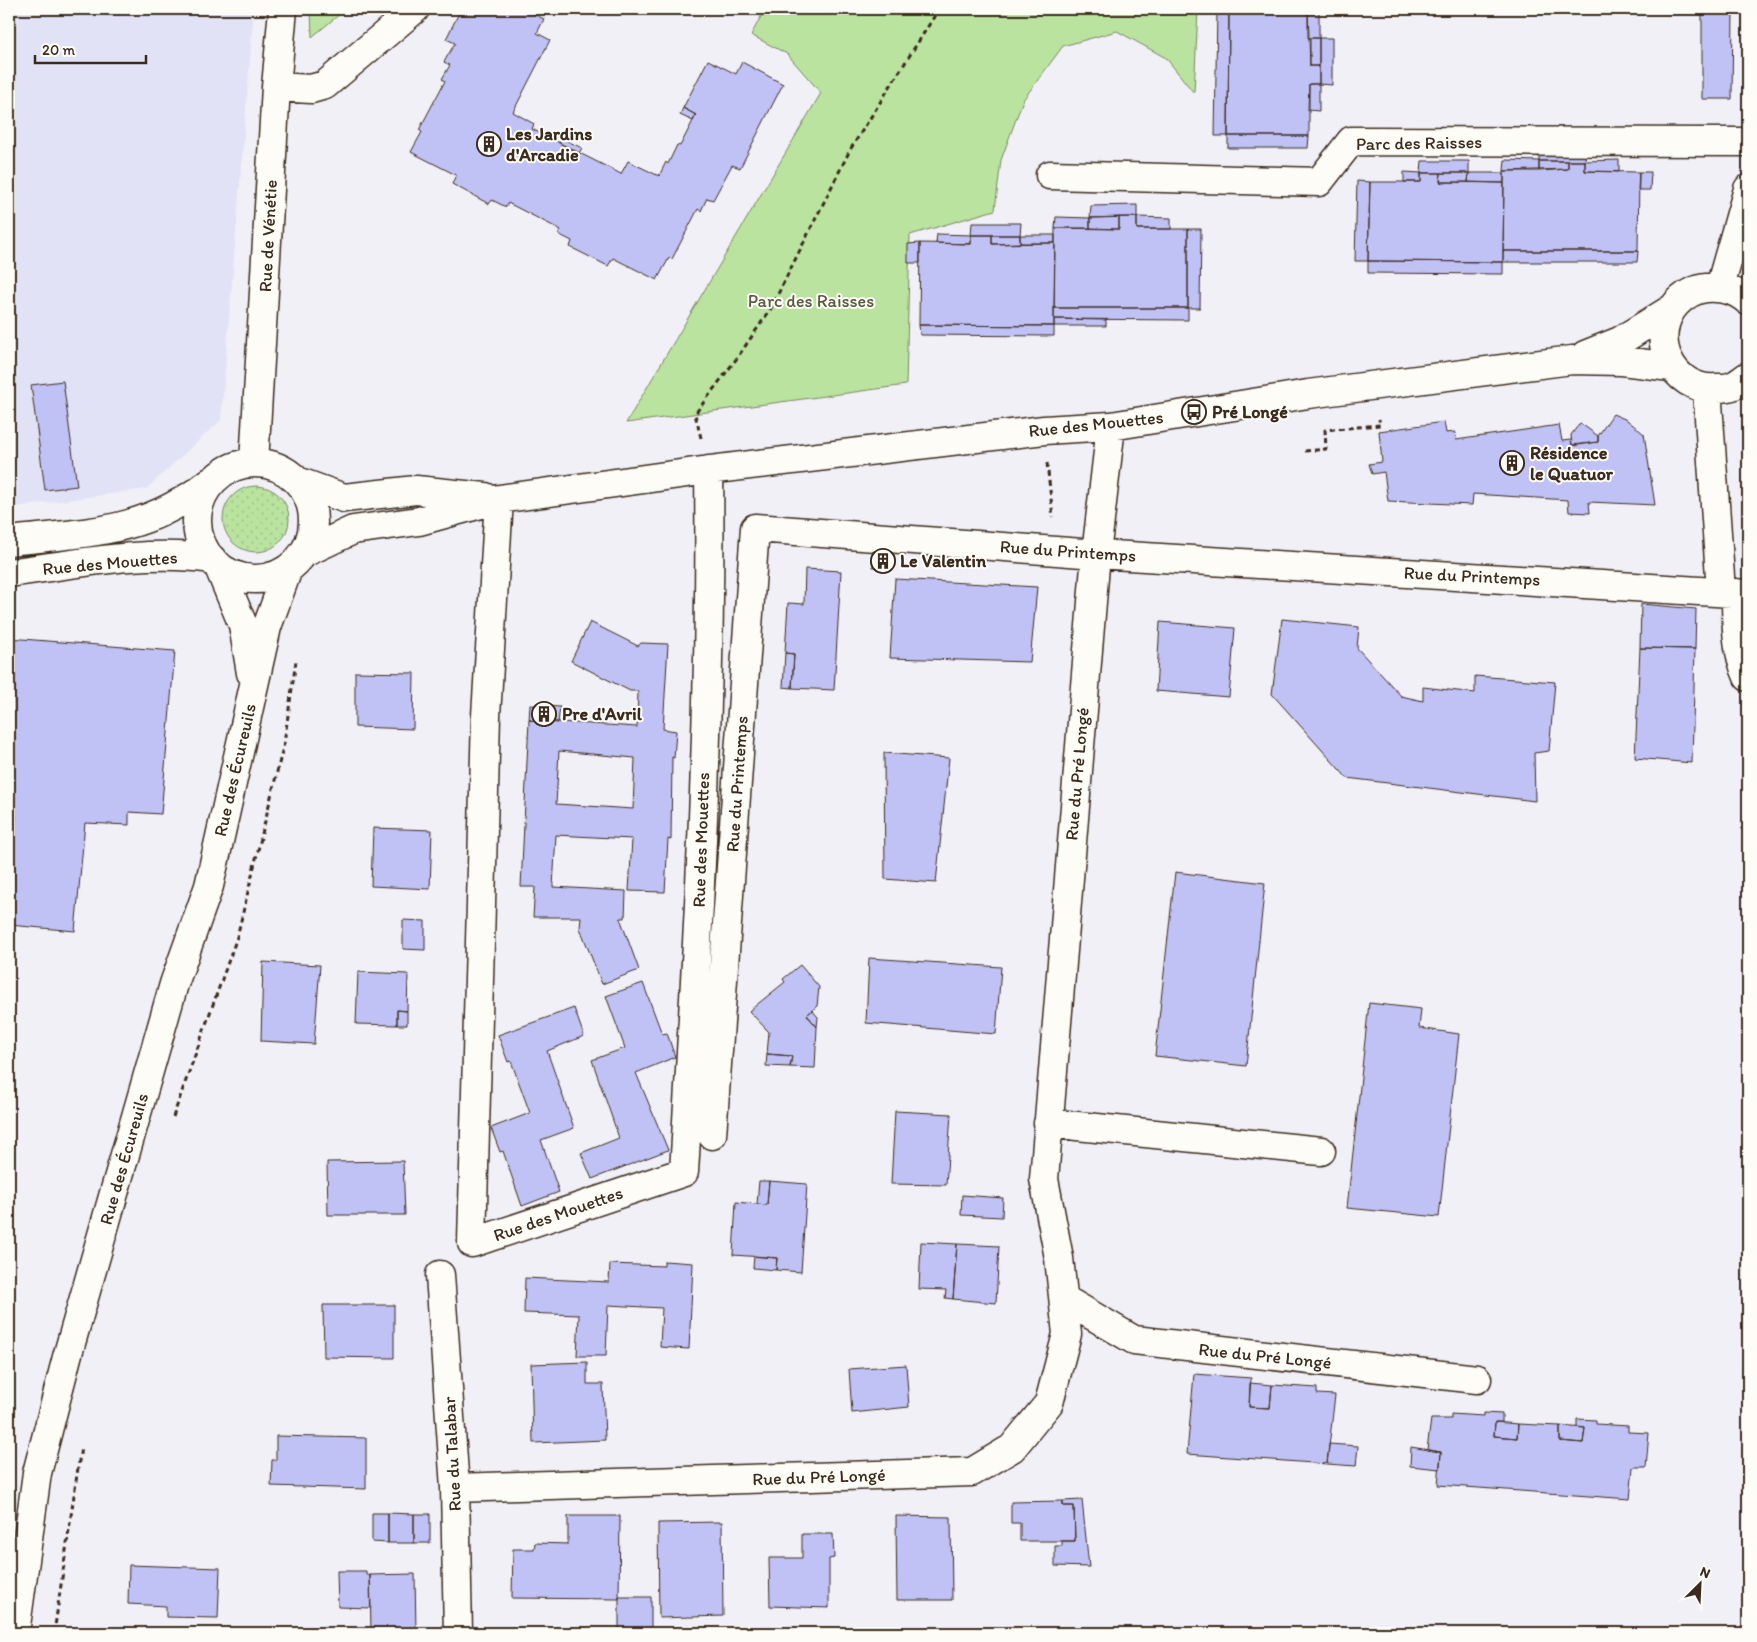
<svg xmlns="http://www.w3.org/2000/svg" width="1757" height="1642" font-family="Itim,sans-serif">
	<style>
		.built { fill: #e2e2f6 }
		.grass { fill: url(#grass-dots); stroke: #7a865e }
		.park { fill: #b9e39f; stroke: #7a865e }
		.building { fill: #c0c2f5; stroke: #3b2a1e; fill-rule: evenodd }
		.lines { fill: none; stroke-linecap: round; stroke-linejoin: round }
		.minor-casing { stroke: #3b2a1e; stroke-width: 31 }
		.path { stroke: #3b2a1e; stroke-width: 3; stroke-dasharray: 5 4; stroke-linecap: butt }
		.minor { stroke: #fdfcf7; stroke-width: 28 }
		.labels { text-anchor: middle; stroke-width: 4; stroke-linejoin: round; paint-order: stroke }
		.poi-label { font-size: 18px; font-weight: bold; fill: #3b2a1e; stroke: #fdfcf7; text-anchor: start }
		.street-label { font-size: 18px; fill: #3b2a1e; stroke: #fdfcf7 }
		.park-label { font-size: 18px; fill: #5a583e; stroke: #fdfcf7 }
	</style>
	<defs>
		<pattern id="grass-dots" width="8" height="8" patternUnits="userSpaceOnUse" patternTransform="scale(1.25)"><rect width="8" height="8" fill="#b9e39f"/><path d="M2 2h.1M6 6h.1" fill="none" stroke="#a0c388" stroke-width="1.8" stroke-linecap="round"/></pattern>
	</defs>
	<rect width="100%" height="100%" fill="#f1f0f7"/>
	<filter id="ink" filterUnits="userSpaceOnUse"><feTurbulence type="fractalNoise" baseFrequency=".02" numOctaves="2"/><feDisplacementMap in="SourceGraphic" scale="10" xChannelSelector="R" yChannelSelector="G"/><feConvolveMatrix kernelMatrix="1 2 1 2 8 2 1 2 1" color-interpolation-filters="sRGB"/></filter>
	<g filter="url(#ink)">
		<!-- built -->
		<path class="built" d="M9,9H254L221,420L146,489L9,508Z"/>
		<!-- grass -->
		<path class="grass" d="M223 519a33 33 0 1 1 66 0a33 33 0 1 1-66 0Z"/>
		<!-- park -->
		<path class="park" d="M311,9H346L312,37Z
			M765,9H1198L1194,93L1166,58L1117,31L1063,46L1023,100L1001,160L995,210L910,235L906,385L626,423L821,93L787,54L751,35Z"/>
		<!-- building -->
		<path class="building" d="M461,9H523L544,19L537,33L550,40L513,112L534,124L532,129L621,174L628,161L659,176L666,162L668,164L677,145L680,146L696,115L683,108L708,60L736,74L742,62L783,84L740,168L732,165L713,200L707,198L701,211L698,209L672,259L669,258L657,280L613,258L608,266L570,247L572,241L558,234L561,230L508,203L506,207L492,200L489,204L452,184L456,175L411,152L422,132L419,130L445,81L442,79L450,65L444,62L455,43L446,39Z
			M1217,9H1229L1228,136H1215Z
			M1229,9H1308L1310,66H1319V84H1309V136H1228Z
			M1308,9H1319V38H1308Z
			M1702,9H1733L1732,99H1702Z
			M1310,38H1319V66H1310Z
			M1319,38H1332V85L1319,84Z
			M1309,84H1319V111L1308,110Z
			M683,108L696,115L693,121L680,115Z
			M1228,136H1309L1308,148H1228Z
			M561,138L582,148L579,153L559,143Z
			M1539,149H1586L1585,161H1539Z
			M1505,160L1539,161V171H1504Z
			M1619,160V172L1585,171V161Z
			M1422,161H1469V173H1421Z
			M1539,161H1568V169L1539,171Z
			M1568,161H1585V171L1639,172L1638,251H1503L1504,171L1568,169Z
			M1404,172L1421,173V182H1404Z
			M1639,172H1651L1650,190H1638Z
			M1421,173H1441L1440,182L1504,183L1503,262L1368,261L1370,182H1421Z
			M1441,173H1469L1468,182H1440Z
			M1469,173H1504V183L1468,182Z
			M1357,181L1370,182L1368,261H1355Z
			M1137,205V217L1090,218L1091,206Z
			M1056,217L1090,218V228H1055Z
			M1119,217V229L1090,228V218Z
			M1119,217H1137V229H1188V308H1054L1055,228L1119,229Z
			M1137,217L1171,218V229H1137Z
			M972,223H1021L1020,235H971Z
			M1188,229H1201L1200,308H1188Z
			M937,234L971,235V244L936,243Z
			M971,235H992V244L1055,243L1054,326L919,325L920,243L971,244Z
			M992,235H1020V243L992,244Z
			M1020,235H1055V243H1020Z
			M920,243V263H908V244Z
			M1503,251H1638L1637,262H1503Z
			M1368,261L1503,262V274L1368,273Z
			M1054,308H1188V320L1054,319Z
			M1054,319L1106,320V326H1054Z
			M919,325L1054,326V336L920,335Z
			M63,381L77,486L45,490L31,385Z
			M1613,414L1627,420L1644,434L1655,505L1589,502L1590,513L1569,512L1568,500L1473,494L1472,505L1388,501L1384,472L1372,474L1369,464L1382,462L1379,431L1444,422L1446,433L1455,432L1456,440L1559,425L1562,441L1571,440L1572,446L1598,442V436Z
			M1580,423L1598,436V442L1572,445L1571,435Z
			M873,555H894L893,567H873Z
			M805,569L841,571L834,690L792,688L794,654L785,653L788,603L804,604Z
			M895,579L1037,587L1030,662L890,658Z
			M1641,604L1696,609L1695,649L1640,648Z
			M1282,619L1359,627L1357,648L1401,696L1423,701V687L1475,693V676L1555,682L1549,751L1534,753L1535,801L1347,778L1272,694Z
			M590,622L638,646L641,643L668,644L663,729L676,731L674,758L672,757L671,840L668,839L665,892L629,891L632,839L556,835L553,887L626,891L625,918H620L639,970L602,984L580,928L581,917H533L535,887H521L529,720L637,727L638,691H630L571,661ZM559,751L635,758L633,809L556,804Z
			M1160,622L1235,628L1229,697L1156,691Z
			M9,638L175,651L161,814L129,812V825L85,823L75,931L9,925V896L16,816L9,815Z
			M1640,648L1695,649L1692,763L1635,758Z
			M785,653L794,654L792,688L783,687Z
			M355,672L414,673L413,729L355,727Z
			M530,705L560,707L558,723L529,720Z
			M884,753L949,758L936,883L885,879Z
			M373,828L432,830L430,889L371,886Z
			M1175,872L1265,883L1246,1066L1155,1056Z
			M403,920L425,921V950L403,949Z
			M869,958L1001,967L996,1034L866,1023Z
			M263,962L320,965L314,1044L261,1041Z
			M800,965L819,987L817,1006L807,1015L817,1027L815,1068L790,1067L792,1056L767,1054L769,1032L749,1011L785,982L783,979Z
			M358,972L408,974L407,1011L397,1010V1025L356,1024Z
			M643,983L662,1034L667,1033L675,1057L636,1073L668,1150L592,1179L581,1153L619,1138L592,1060L625,1048L606,996Z
			M1369,1003L1421,1009L1419,1028L1459,1034L1439,1217L1347,1208Z
			M574,1008L584,1036L547,1051L574,1128L541,1140L559,1192L522,1206L503,1151L500,1152L491,1128L530,1113L511,1061L508,1062L498,1035Z
			M397,1010L407,1011V1025H397Z
			M812,1010L818,1017L817,1027L807,1015Z
			M767,1054L792,1056L790,1067L766,1066Z
			M895,1111L951,1114L946,1185L891,1184Z
			M403,1161L405,1215H328L327,1162Z
			M759,1181H769L767,1205L757,1204Z
			M769,1181L807,1184L801,1272L776,1270L777,1258L733,1255L736,1202L767,1205Z
			M962,1195L1003,1198L1002,1217L961,1215Z
			M921,1242L957,1244L953,1299L945,1298L946,1290L919,1289Z
			M957,1244L999,1246L996,1303L953,1299Z
			M754,1256L777,1258L776,1270L753,1268Z
			M664,1261L693,1263L689,1349L660,1347L662,1308L608,1305L606,1356H577L579,1315L524,1313L525,1278L609,1282L610,1264L664,1266Z
			M323,1305H394V1358L324,1357Z
			M587,1362V1384H603L605,1440L533,1443L531,1364Z
			M906,1365L909,1407L852,1413L849,1369Z
			M1194,1374L1251,1378L1249,1407L1270,1408L1272,1385L1317,1388V1394L1335,1395L1327,1464L1187,1454Z
			M1250,1383L1272,1385L1270,1408L1249,1407Z
			M1483,1413L1502,1414V1422H1495L1494,1436L1517,1438L1518,1424L1560,1426V1441L1583,1443L1585,1428L1577,1427V1419L1596,1420V1424L1628,1426V1432L1649,1433L1646,1467H1633L1630,1499L1438,1485L1441,1452L1427,1450L1431,1419H1451V1414L1483,1416Z
			M1495,1422L1518,1424L1517,1438L1494,1436Z
			M1560,1426L1585,1428L1583,1443L1560,1441Z
			M276,1436L366,1438V1489L271,1486L272,1460H276Z
			M1329,1444L1358,1446L1356,1466L1327,1464Z
			M1411,1447L1441,1452L1440,1469L1410,1466Z
			M1082,1500L1089,1567L1055,1566V1546H1062V1541H1075L1074,1506H1063V1501Z
			M1063,1501V1506H1074L1075,1541H1020V1523H1011V1502Z
			M372,1513H388V1543L372,1542Z
			M388,1513L414,1514V1543H388Z
			M414,1514H430V1543H414Z
			M568,1516H620L619,1599L512,1598L513,1549H534L535,1543L568,1544Z
			M896,1516L951,1517L952,1600H897Z
			M722,1522L723,1616L659,1618L658,1523Z
			M802,1534H833L834,1558L829,1559V1608L770,1606L769,1558H802Z
			M129,1565L220,1568L218,1618L166,1617V1606L128,1604Z
			M337,1571H366V1575H370L371,1608L338,1607Z
			M415,1574L416,1633H371L370,1575Z
			M619,1597H651V1633H619Z"/>
		<g class="lines">
			<defs>
				<path id="minor" d="M276,87L311,89L325,85L415,9
					M1050,175L1319,182L1351,141L1748,142
					M1720,287L1748,189
					M1748,301C1736,290 1723,287 1706,288C1695,289 1685,295 1677,303C1646,336 1672,392 1717,388C1722,388 1728,388 1732,386C1738,384 1743,379 1748,376
					M1585,355L1620,341L1670,310
					M1707,389L1721,591
					M197 521a58 58 0 1 1 116 0a58 58 0 1 1-116 0Z
					M254,463L276,87L283,9
					M297,481L344,498L416,490L485,497
					M499,499L486,716L472,1243L684,1172C698,938 712,704 709,470
					M9,541C89,532 144,534 210,482
					M304,553L353,530L419,521L499,499L709,470L1044,430L1111,426L1308,394L1572,360L1622,361L1671,367
					M218,565L243,625L251,673
					M9,573C76,564 144,549 212,559
					M1736,593C1736,622 1736,651 1748,677
					M1048,1123L1321,1151
					M712,1135L755,528L1096,554L1748,594
					M440,1275L455,1488L458,1633
					M1064,1299L1134,1340L1477,1379
					M455,1488L972,1472L1012,1448L1049,1403L1067,1334L1059,1258L1044,1179L1096,554L1111,426
					M15,1633L37,1473L67,1357L174,984L209,886L267,627L288,569"/>
			</defs>
			<!-- minor casing -->
			<use href="#minor" class="minor-casing"/>
			<!-- path -->
			<path class="path" d="M701,438L695,414L737,358L770,310L850,150L939,9
				M1305,451L1326,449L1325,430L1380,425L1379,419
				M1047,463L1053,517
				M173,1117L237,937L284,743L296,661
				M54,1633L81,1447"/>
			<!-- minor -->
			<use href="#minor" class="minor"/>
		</g>
	</g>
	<!-- icons -->
	<defs>
		<symbol id="building-ring" viewBox="-11 -11 22 22"><circle r="9.5" fill="#fdfcf7" stroke="#3b2a1e" stroke-width="1.5"/><path d="M-4-6H4V6H1V3H-1V6H-4ZM-2.5-4.3h1.7v1.8h-1.7ZM.8-4.3h1.7v1.8H.8ZM-2.5-1h1.7V.8h-1.7ZM.8-1h1.7V.8H.8Z" fill="#3b2a1e"/></symbol>
		<symbol id="bus-ring" viewBox="-11 -11 22 22"><circle r="9.5" fill="#fdfcf7" stroke="#3b2a1e" stroke-width="1.5"/><path d="M-5-6H5V4H4V6H2V4H-2V6H-4V4H-5ZM-3.5-4V0h7V-4ZM-3.5 1.2v1.5H-2V1.2ZM2 1.2v1.5H3.5V1.2Z" fill="#3b2a1e"/></symbol>
	</defs>
	<g fill-rule="evenodd">
		<use href="#building-ring" x="475" y="130" width="28" height="28"/>
		<use href="#bus-ring" x="1180" y="398" width="28" height="28"/>
		<use href="#building-ring" x="1498" y="449" width="28" height="28"/>
		<use href="#building-ring" x="869" y="547" width="28" height="28"/>
		<use href="#building-ring" x="530" y="700" width="28" height="28"/>
	</g>
	<g class="labels">
		<!-- poi labels -->
		<g class="poi-label">
			<text x="506" y="140">Les Jardins<tspan x="506" dy="21">d'Arcadie</tspan></text>
			<text x="1212" y="418">Pré Longé</text>
			<text x="1530" y="459">Résidence<tspan x="1530" dy="21">le Quatuor</tspan></text>
			<text x="900" y="567">Le Valentin</text>
			<text x="562" y="720">Pre d'Avril</text>
		</g>
		<!-- street labels -->
		<g class="street-label">
			<text transform="translate(1419 143) rotate(-1)" y="6">Parc des Raisses</text>
			<text transform="translate(268 236) rotate(-87)" y="6">Rue de Vénétie</text>
			<text transform="translate(1096 424) rotate(-6)" y="6">Rue des Mouettes</text>
			<text transform="translate(1068 551) rotate(4)" y="6">Rue du Printemps</text>
			<text transform="translate(110 563) rotate(-5)" y="6">Rue des Mouettes</text>
			<text transform="translate(1472 576) rotate(3)" y="6">Rue du Printemps</text>
			<text transform="translate(235 770) rotate(-77)" y="6">Rue des Écureuils</text>
			<text transform="translate(1077 774) rotate(-85)" y="6">Rue du Pré Longé</text>
			<text transform="translate(737 784) rotate(-86)" y="6">Rue du Printemps</text>
			<text transform="translate(701 840) rotate(-88)" y="6">Rue des Mouettes</text>
			<text transform="translate(124 1159) rotate(-74)" y="6">Rue des Écureuils</text>
			<text transform="translate(558 1214) rotate(-19)" y="6">Rue des Mouettes</text>
			<text transform="translate(1265 1356) rotate(6)" y="6">Rue du Pré Longé</text>
			<text transform="translate(452 1454) rotate(-93)" y="6">Rue du Talabar</text>
			<text transform="translate(819 1477) rotate(-2)" y="6">Rue du Pré Longé</text>
		</g>
		<!-- park labels -->
		<g class="park-label">
			<text x="811" y="307">Parc des Raisses</text>
		</g>
	</g>
	<!-- margin -->
	<rect width="1757" height="1642" fill="none" stroke="#fdfcf7" stroke-width="30"/>
	<rect x="15" y="15" width="1727" height="1612" fill="none" stroke="#3b2a1e" stroke-width="2" filter="url(#ink)"/>
	<!-- north arrow -->
	<g transform="translate(1700 1584) rotate(24)" stroke="#fdfcf7" stroke-width="4" paint-order="stroke">
	<path d="M0-4L9 19L0 12L-9 19Z" fill="#3b2a1e"/>
	<text y="-8" font-size="14" font-weight="bold" text-anchor="middle" fill="#3b2a1e">N</text>
	</g>
	<!-- scale -->
	<path d="M35 55v8h111v-8" fill="none" stroke="#3b2a1e" stroke-width="2.5"/>
	<text x="42" y="55" font-size="15" fill="#3b2a1e" stroke="#fdfcf7" stroke-width="4" paint-order="stroke">20 m</text>
</svg>
